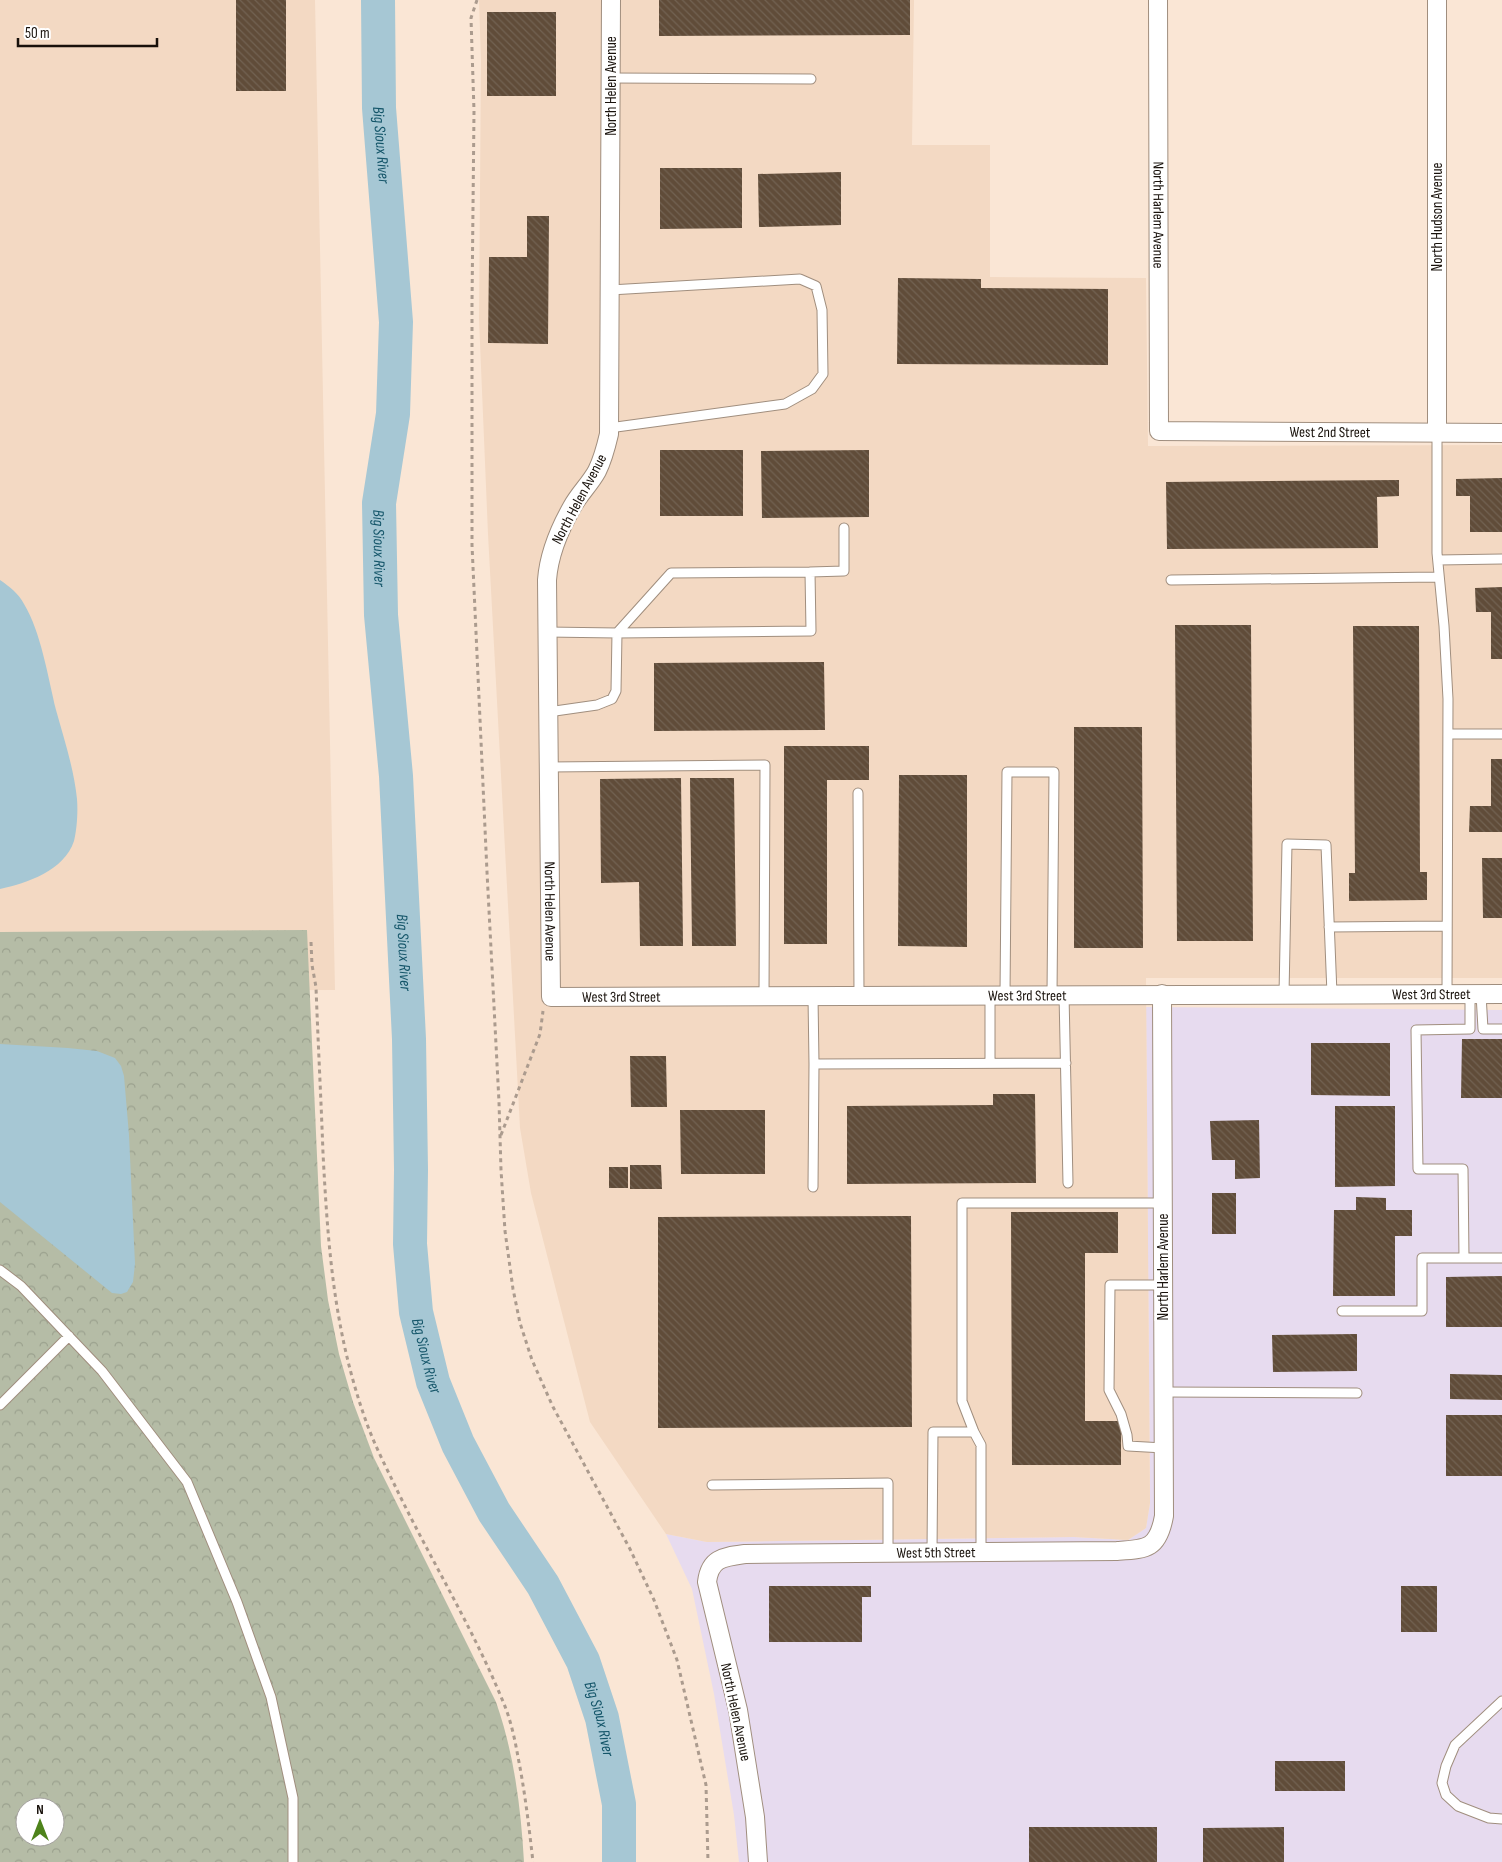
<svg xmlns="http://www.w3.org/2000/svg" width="1502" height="1862" font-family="'Sofia Sans Condensed',sans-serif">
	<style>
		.commercial { fill: #e7dbef }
		.built { fill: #f3d9c3 }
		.forest { fill: url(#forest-crowns); fill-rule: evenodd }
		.water { fill: #a6c7d4 }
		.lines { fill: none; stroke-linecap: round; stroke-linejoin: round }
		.river { stroke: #a6c7d4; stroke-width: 34 }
		.building { fill: url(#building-back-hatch) }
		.lane-casing { stroke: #a08e7e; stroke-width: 11 }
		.street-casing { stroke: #a08e7e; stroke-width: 20 }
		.path { stroke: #ab9b8e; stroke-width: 3; stroke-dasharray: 4 4; stroke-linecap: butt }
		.lane { stroke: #fff; stroke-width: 9 }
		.street { stroke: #fff; stroke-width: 18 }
		.labels { text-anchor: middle; stroke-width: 5; stroke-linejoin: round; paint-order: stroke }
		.street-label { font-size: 15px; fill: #18110b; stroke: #fff }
		.water-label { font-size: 16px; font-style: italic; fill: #145569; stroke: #fff }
	</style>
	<defs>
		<pattern id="forest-crowns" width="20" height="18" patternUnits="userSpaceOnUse" patternTransform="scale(1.25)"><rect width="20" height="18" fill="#b5bca6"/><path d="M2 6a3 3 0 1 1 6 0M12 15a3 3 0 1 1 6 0" fill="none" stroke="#9ba18e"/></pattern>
		<pattern id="building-back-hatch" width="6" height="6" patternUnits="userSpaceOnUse" patternTransform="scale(1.25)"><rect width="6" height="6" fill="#604c39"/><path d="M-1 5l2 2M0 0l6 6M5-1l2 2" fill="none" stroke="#726252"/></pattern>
	</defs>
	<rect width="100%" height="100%" fill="#fae6d5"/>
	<!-- commercial -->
	<path class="commercial" d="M1146,1007L1502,1010V1862H739L734,1815L714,1694L692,1589L666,1534L707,1542L1074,1537L1128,1540L1146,1528L1150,1503Z"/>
	<!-- built -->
	<path class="built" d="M0,0H315L335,990L0,991Z
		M479,0H914L912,145H990V277L1146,278L1148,446L1502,445V978H1146L1150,1503L1146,1528L1128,1540L1074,1537L707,1542L666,1534L590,1422L531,1193L520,1128L488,534L479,319L481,61Z"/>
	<!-- forest -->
	<path class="forest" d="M307,930L321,1246L328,1300L339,1354L353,1402L374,1458L496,1702C514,1753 521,1808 524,1862H0V932ZM25,1807H55V1837H25Z"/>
	<!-- water -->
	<path class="water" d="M0,580C10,587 18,593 24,604C41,632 48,677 56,710C64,739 74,769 77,799C78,812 77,829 74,841C64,871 27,883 0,889Z
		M0,1044L68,1048L97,1051L115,1058L121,1066L124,1076L129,1135L135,1264L133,1282L127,1292L121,1294L112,1293L0,1202Z"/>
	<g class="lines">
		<!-- river -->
		<path class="river" id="s1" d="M378,0L379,108L396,322L393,414L379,503L381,615L396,776L409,1039L411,1170L410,1244L416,1312L433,1382L458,1444L494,1512L543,1585L583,1661L602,1718L619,1804V1862"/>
	</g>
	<!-- building -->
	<path class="building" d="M236,0H286V91H236Z
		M659,0H910V35L659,36Z
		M487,12H556V96H487Z
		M660,168H742V228L660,229Z
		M841,172V225L759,227L758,174Z
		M527,216H549L548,344L488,343L489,257H527Z
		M898,278L981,279V288L1108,289V365L897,364Z
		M660,450H743V516H660Z
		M869,450V517L762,518L761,451Z
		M1502,478V532H1470V496H1456V479Z
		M1399,480V496L1377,497L1378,548L1167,549L1166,482Z
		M1502,587V659H1491V612H1476L1475,588Z
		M1175,625H1251L1253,941H1177Z
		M1353,626H1419L1420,872H1427V900L1349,901V873H1355Z
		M824,662L825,730L654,731V663Z
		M1074,727H1142L1143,948H1074Z
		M784,746H869V780H827V944H784Z
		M1491,759H1502V832H1469L1470,806H1491Z
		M899,775H967V947L898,946Z
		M681,778L683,946H640L639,882L601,883L600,779Z
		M690,778H734L736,946H692Z
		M1482,858H1502V918H1483Z
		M1462,1039H1502V1098H1461Z
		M1311,1043H1390V1096L1311,1095Z
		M630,1056H666L667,1107H631Z
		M993,1094H1035L1036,1183L847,1184V1106L993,1105Z
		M1335,1106H1395V1186L1335,1187Z
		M680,1110H765V1174H681Z
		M1259,1120L1260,1178L1235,1179V1160H1212L1210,1121Z
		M630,1165H661L662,1189H630Z
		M609,1167H628V1188H609Z
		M1212,1193H1236V1234H1212Z
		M1356,1197L1386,1198V1210H1412V1236H1395V1296H1333L1334,1210H1356Z
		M1011,1212H1118V1253H1085V1421H1121V1465H1012Z
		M911,1216L912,1427L658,1428V1217Z
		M1502,1276V1327H1446V1277Z
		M1357,1334V1371L1273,1372L1272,1335Z
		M1450,1374L1502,1375V1400L1450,1399Z
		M1446,1415H1502V1476H1446Z
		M769,1586H871V1597H862V1642H769Z
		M1401,1586H1437V1632H1401Z
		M1275,1761H1345V1791H1275Z
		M1029,1827H1157V1862H1029Z
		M1284,1827V1862H1203V1828Z"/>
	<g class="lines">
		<defs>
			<path id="lane" d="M611,78L811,79
				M609,428L785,404L812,389L823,374L822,310L816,286L800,279L610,290
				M1437,433V553L1444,626L1448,699L1447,994
				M1438,560L1502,559
				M810,572L811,631L617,633L671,573Z
				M810,572L844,571V528
				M1171,580L1439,577
				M547,632L617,633L616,691L612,699L597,705L548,712
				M1448,734H1502
				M549,767L765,765L764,996
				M858,793L859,996
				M1329,927L1447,926
				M1005,994L1007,772H1054L1052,994
				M1064,994L1068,1183
				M1284,994L1287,844L1326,845L1332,994
				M1470,994V1029L1416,1030L1418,1169H1463L1464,1258H1502
				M1481,994L1483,1029H1502
				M990,995V1063
				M813,996L814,1064L1066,1063
				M813,1187L814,1064
				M0,1270L21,1286L102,1371L187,1482L237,1602L271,1697L293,1798V1862
				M1163,1285H1110L1109,1390L1121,1414L1127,1435L1128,1446L1164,1448
				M1342,1311H1422V1258H1464
				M1164,1392L1357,1393
				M0,1405L69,1336
				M712,1485L888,1483V1553
				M981,1552V1445L974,1432L962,1401V1203H1163
				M932,1553L933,1432H974
				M1502,1701L1455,1745L1446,1766L1442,1783L1446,1795L1458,1806L1489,1818L1502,1819"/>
			<g id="street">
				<path id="s2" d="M611,0L609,434C606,447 603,459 597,471C590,484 579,494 572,507C559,530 549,553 547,580L551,997L1502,994"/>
				<path id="s3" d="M1158,0L1159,431L1502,433"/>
				<path d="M1437,433V0"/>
				<path id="s4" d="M758,1862L755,1817L738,1710L707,1582C710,1558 723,1557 745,1554L1117,1551C1147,1549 1158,1549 1164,1516L1162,994"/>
			</g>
		</defs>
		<!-- lane casing -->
		<use href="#lane" class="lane-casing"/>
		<!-- street casing -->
		<use href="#street" class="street-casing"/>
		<!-- path -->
		<path class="path" d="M477,0L471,18L474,111L472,304V545L487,872L499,1102L501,1170L505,1231L513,1289L520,1323L532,1360L553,1407L630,1549L654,1600L677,1660L706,1785L708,1862
			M311,942L312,965L316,987C318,1042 321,1098 323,1153C328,1248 334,1333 367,1424C375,1446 387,1469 397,1490C432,1562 474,1630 504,1704C511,1721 515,1740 518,1757C525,1792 529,1827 533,1862
			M501,1135L540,1034L543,1011"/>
		<!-- lane -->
		<use href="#lane" class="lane"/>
		<!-- street -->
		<use href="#street" class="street"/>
	</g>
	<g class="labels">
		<!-- street labels -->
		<g class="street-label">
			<text transform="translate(611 86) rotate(-90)" y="5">North Helen Avenue</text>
			<text dy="5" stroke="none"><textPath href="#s3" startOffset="215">North Harlem Avenue</textPath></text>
			<text transform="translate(1437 217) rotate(-90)" y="5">North Hudson Avenue</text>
			<text dy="5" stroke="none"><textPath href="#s3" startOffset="602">West 2nd Street</textPath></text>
			<text transform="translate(579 499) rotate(-62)" y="5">North Helen Avenue</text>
			<text dy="5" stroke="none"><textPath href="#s2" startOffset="926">North Helen Avenue</textPath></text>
			<text dy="5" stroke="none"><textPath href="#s2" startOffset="1892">West 3rd Street</textPath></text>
			<text dy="5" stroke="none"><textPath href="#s2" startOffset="1488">West 3rd Street</textPath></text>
			<text dy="5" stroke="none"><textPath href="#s2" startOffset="1082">West 3rd Street</textPath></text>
			<text transform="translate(1163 1267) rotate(-90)" y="5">North Harlem Avenue</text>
			<text dy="5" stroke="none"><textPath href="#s4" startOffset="529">West 5th Street</textPath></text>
			<text transform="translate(736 1712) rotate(78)" y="5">North Helen Avenue</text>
		</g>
		<!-- water labels -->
		<g class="water-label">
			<text dy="6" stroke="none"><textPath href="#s1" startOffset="145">Big Sioux River</textPath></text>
			<text dy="6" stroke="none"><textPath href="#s1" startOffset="550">Big Sioux River</textPath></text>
			<text dy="6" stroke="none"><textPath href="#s1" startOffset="955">Big Sioux River</textPath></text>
			<text dy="6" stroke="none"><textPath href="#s1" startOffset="1360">Big Sioux River</textPath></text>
			<text dy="6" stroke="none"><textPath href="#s1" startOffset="1765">Big Sioux River</textPath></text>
		</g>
	</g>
	<!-- north arrow -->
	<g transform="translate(40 1822)"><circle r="24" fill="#ffffff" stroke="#a3a09d"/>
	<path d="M0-4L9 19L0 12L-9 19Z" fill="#4e831b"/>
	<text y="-8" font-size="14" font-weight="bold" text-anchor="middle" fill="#18110b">N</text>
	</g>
	<!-- scale -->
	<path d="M18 38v8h139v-8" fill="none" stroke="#18110b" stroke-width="2.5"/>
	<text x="25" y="38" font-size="15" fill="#18110b" stroke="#ffffff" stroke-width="4" paint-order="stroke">50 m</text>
</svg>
